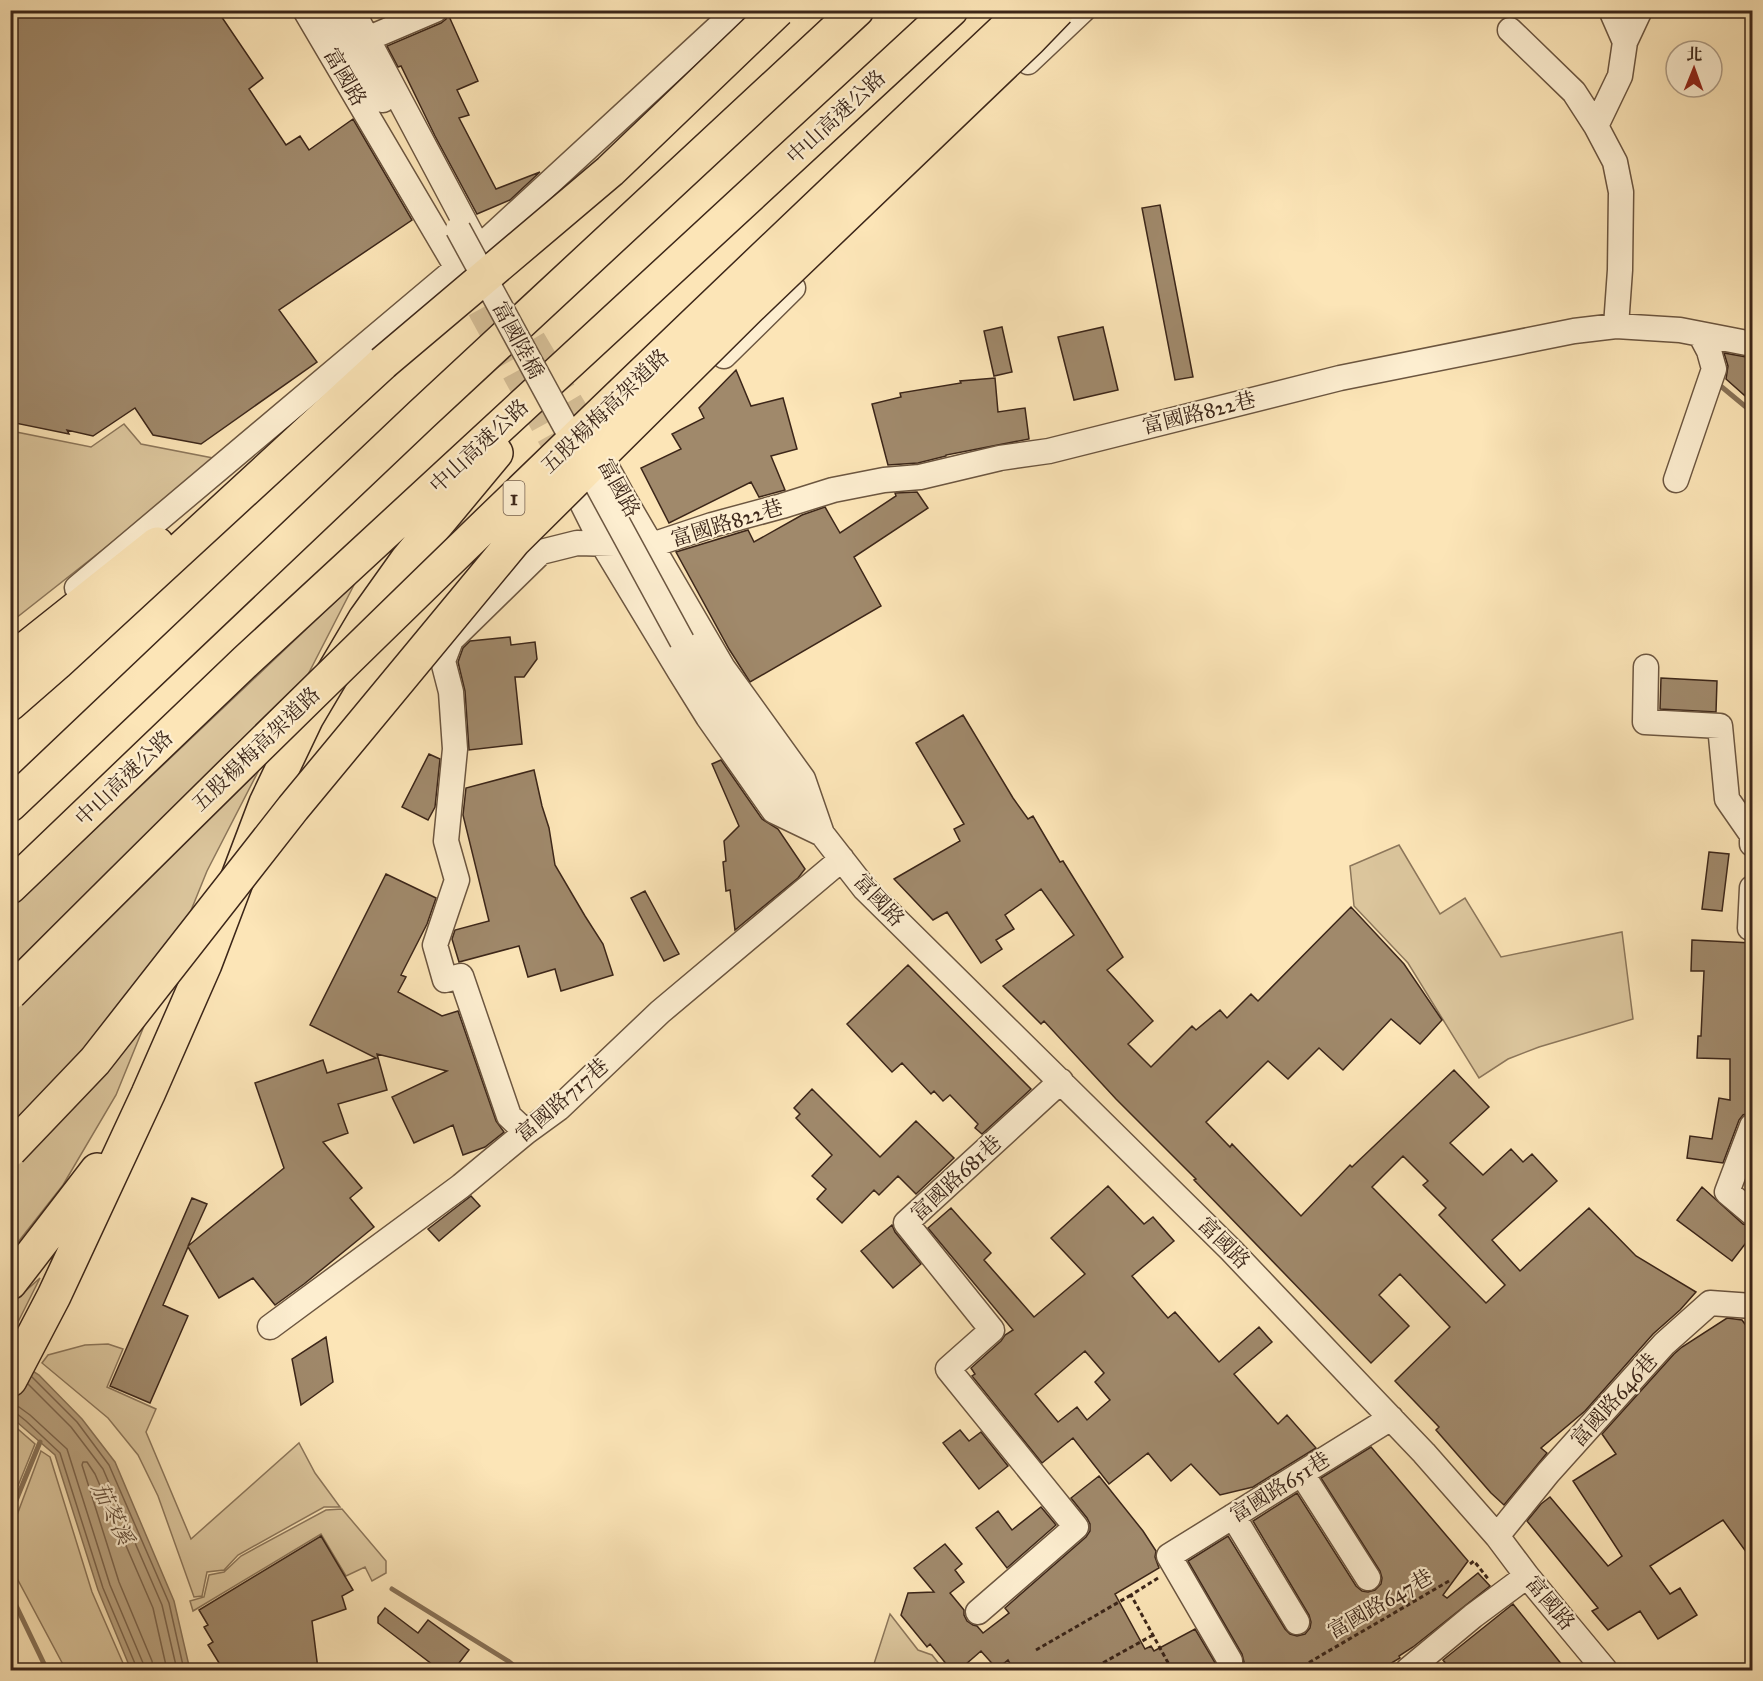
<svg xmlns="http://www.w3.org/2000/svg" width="1763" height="1681" font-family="'IM FELL Great Primer','Noto Serif TC',serif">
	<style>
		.green { fill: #dbc59c; stroke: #8c765a; stroke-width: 1.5 }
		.water { fill: #bba481; stroke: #887257; stroke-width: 1.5 }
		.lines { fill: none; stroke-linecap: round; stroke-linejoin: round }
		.shore { stroke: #7c654d; stroke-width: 1.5 }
		.stream { stroke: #887257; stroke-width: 5 }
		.building { fill: #a0896b; stroke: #3c2619; stroke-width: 1.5; fill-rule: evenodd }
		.minor-tunnel { stroke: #d6bf97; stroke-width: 24; stroke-dasharray: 24 12; stroke-linecap: butt }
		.minor-casing { stroke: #6c5640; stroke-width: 27 }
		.highway-casing { stroke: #3c2619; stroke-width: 36 }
		.path { stroke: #3c2619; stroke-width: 3; stroke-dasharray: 4.5 3; stroke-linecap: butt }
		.minor { stroke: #fdeed0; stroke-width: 24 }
		.highway { stroke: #fce5b7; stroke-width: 33 }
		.minor-bridge-casing { stroke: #6c5640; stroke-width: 27; stroke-linecap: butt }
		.highway-bridge-casing { stroke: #3c2619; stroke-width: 36; stroke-linecap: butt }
		.minor-bridge { stroke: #fdeed0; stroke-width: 24 }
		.highway-bridge { stroke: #fce5b7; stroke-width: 33 }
		.labels { text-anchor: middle; stroke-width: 4.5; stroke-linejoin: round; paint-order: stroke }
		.shield { fill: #fdeed0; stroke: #766250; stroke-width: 1.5 }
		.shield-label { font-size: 20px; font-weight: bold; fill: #3c2619 }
		.street-label { font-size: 21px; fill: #3c2619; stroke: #fdeed0 }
		.water-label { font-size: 22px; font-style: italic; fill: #624c38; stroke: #fdeed0 }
	</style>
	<rect width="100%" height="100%" fill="#fce5b7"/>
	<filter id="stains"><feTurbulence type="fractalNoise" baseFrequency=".00333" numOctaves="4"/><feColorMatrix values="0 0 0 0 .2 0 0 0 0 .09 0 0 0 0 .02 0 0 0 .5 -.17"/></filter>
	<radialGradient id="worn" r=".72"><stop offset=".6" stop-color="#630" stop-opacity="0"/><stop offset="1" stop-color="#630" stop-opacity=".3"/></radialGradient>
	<!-- green -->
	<path class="green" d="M124,424L141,444L218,459L11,622V431L91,447Z
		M355,583L207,871L116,1095L63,1185L11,1251V909Z
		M1399,845L1440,914L1465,898L1501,957L1622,932L1633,1019L1539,1047L1508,1059L1479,1078L1408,963L1354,906L1350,866Z
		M40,1278L11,1336V1304Z
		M108,1344L123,1349L107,1387L156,1409L146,1432L191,1539L299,1443L315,1473L340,1507H324L238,1555L224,1570L207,1572L202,1596L194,1597L158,1496L138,1455L108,1418L42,1363L48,1355L85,1345Z
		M11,1423L35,1444L11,1503L10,1424Z
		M41,1451L50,1457L92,1592L126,1670H66L11,1567V1531Z
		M342,1509L386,1561V1573L372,1581L365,1567L346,1576L321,1534L193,1611L190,1601L204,1597L209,1575L224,1572L241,1556L326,1510Z
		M890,1614L918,1650L932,1655L944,1670H872Z"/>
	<!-- water -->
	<path class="water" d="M10,1356L39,1375L82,1419L115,1462L174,1601L190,1670H131L98,1590L55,1455L11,1417Z"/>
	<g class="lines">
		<!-- shore -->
		<path class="shore" d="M32,1377L77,1422L109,1465L169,1603L184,1670
			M28,1384L71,1427L103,1469L162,1605L177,1670
			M10,1405L19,1407L30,1415L67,1449L110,1585L143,1663L144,1670
			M10,1413H16L26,1421L60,1453L103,1588L136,1666L137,1670
			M153,1670L152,1661L119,1582L82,1465L83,1462H87L95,1474L153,1608L167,1670"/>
		<!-- stream -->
		<path class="stream" d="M1717,383L1752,412
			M10,1515L40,1442
			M392,1589L508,1661L519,1670
			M10,1593L47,1670"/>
	</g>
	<!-- building -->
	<path class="building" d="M10,10H217L263,78L249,89L286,145L300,136L309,150L353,119L412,220L279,310L317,362L201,444L153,435L135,408L93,436L67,430L69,434L10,422Z
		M448,14L478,81L457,90L469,115L459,118L496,189L540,172L510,200L477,214L435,136L401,66L398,67L387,46L441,23L446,19Z
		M1160,205L1193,377L1175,380L1142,208Z
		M1002,327L1012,372L994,376L984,331Z
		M1103,327L1118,390L1074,400L1058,337Z
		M1724,353L1752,358V402L1726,379L1728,366Z
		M736,370L751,406L783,398L797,449L771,456L785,490L759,497L751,482L669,523L641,468L681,449L672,434L704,418L699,408Z
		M995,378L998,412L1025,408L1029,439L946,455V456L918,463L888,465L872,404L901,397L900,393L961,383L960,381Z
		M917,492L928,508L854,557L881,606L750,682L729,649L676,552L748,530L754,542L802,515L825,507L840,533L896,496L895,493Z
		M510,637L511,645L535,642L537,659L524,677H515L522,744L469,750L465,691L458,662L463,648L470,641Z
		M1661,678L1717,681L1716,712L1660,709Z
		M963,715L1013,798L1028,819L1033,816L1060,862L1063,861L1123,957L1107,970L1153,1021L1128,1044L1151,1067L1192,1026L1196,1030L1220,1010L1227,1018L1251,994L1258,1001L1351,907L1404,964L1442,1020L1420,1044L1391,1019L1343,1070L1319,1048L1288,1079L1268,1061L1206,1122L1230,1147L1232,1144L1301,1216L1350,1165L1352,1167L1454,1070L1489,1107L1450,1143L1483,1175L1511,1149L1523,1162L1532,1154L1557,1181L1492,1240L1520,1271L1589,1208L1636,1256L1696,1292L1680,1310L1653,1334L1585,1411L1541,1448L1547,1453L1504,1505L1491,1493L1436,1430L1439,1427L1395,1381L1450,1327L1400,1274L1379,1295L1409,1326L1371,1363L1194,1180L1196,1179L1116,1099L1044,1021L1041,1024L1003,986L1074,935L1041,889L1005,915L1014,929L996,940L1002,949L981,963L947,912L933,920L894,879L960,841L954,829L964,824L916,743ZM1403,1156L1428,1181L1423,1185L1446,1208L1439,1215L1505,1285L1486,1303L1372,1187Z
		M429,754L440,759L435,807L428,820L402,807Z
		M721,760L762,819L778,829L805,869L798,878L735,930L730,890L726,891L723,862L726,861L724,841L739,826L712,764Z
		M534,770L542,806L549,828L555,865L585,916L603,944L613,975L561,991L555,969L528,977L519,946L459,962L452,939L455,930L489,921L463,815L466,788Z
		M1709,852L1729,854L1722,911L1702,909Z
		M386,874L436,898L427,924L401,975L406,977L398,992L442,1016L458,1011L496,1121L504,1132L485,1147L463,1155L453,1125L414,1143L392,1097L447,1071L377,1054L387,1090L338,1104L348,1133L323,1142L362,1188L350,1198L374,1227L304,1284L275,1305L253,1278L219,1298L188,1247L163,1305L188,1316L150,1403L110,1386L192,1198L207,1204L188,1246L284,1168L255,1083L323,1060L327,1073L376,1058L310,1025Z
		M645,891L679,954L664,961L631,898Z
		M1692,940L1752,943V1112L1743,1115L1739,1120L1723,1163L1687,1158L1690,1136L1712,1139L1719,1098L1730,1100V1059L1697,1058L1698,1036H1701L1704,971H1691Z
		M908,965L1031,1089L982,1134L975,1128L978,1124L950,1095L943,1101L934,1091L931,1094L902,1063L892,1072L847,1024Z
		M812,1089L880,1157L916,1121L954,1158L916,1194L898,1176L879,1195L874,1190L842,1223L817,1199L826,1189L812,1176L832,1155L796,1118L800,1114L794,1108Z
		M1108,1186L1144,1224L1153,1217L1174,1241L1132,1276L1168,1318L1175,1312L1219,1362L1259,1327L1272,1342L1234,1374L1278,1424L1287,1415L1316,1448L1253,1487L1220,1495L1191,1464L1171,1481L1148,1453L1109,1484L1073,1438L1042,1463L972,1376L975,1374L971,1368L1001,1341L1005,1335L1013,1330L928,1228L951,1208L991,1253L984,1260L1034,1317L1085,1274L1051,1238ZM1085,1351L1104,1373L1095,1382L1110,1400L1087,1420L1077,1407L1058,1422L1035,1394Z
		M1702,1187L1743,1224L1752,1227V1235L1732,1261L1677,1220Z
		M471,1196L480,1206L439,1241L428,1229Z
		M892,1225L895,1232L921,1264L893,1288L861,1251Z
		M1727,1318L1742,1320L1747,1327L1752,1324V1560L1723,1520L1650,1566L1670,1594L1680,1588L1697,1615L1658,1639L1640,1611L1608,1630L1592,1611L1598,1608L1527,1521L1541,1504L1550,1497L1608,1566L1622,1556L1573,1481L1616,1454L1602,1434L1674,1354L1682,1347Z
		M326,1337L333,1382L301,1405L292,1359Z
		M960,1430L969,1441L981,1432L1008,1466L979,1489L943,1443Z
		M1371,1447L1468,1561L1443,1595L1447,1598L1478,1573L1490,1586L1413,1647L1399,1656L1400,1658L1378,1671H1240L1244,1662L1242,1654L1188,1561L1228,1536L1285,1629L1290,1634L1297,1636L1305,1634L1310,1628L1311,1622L1309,1615L1253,1521L1297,1493L1356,1586L1362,1591L1368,1592L1375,1590L1381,1584L1382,1578L1380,1571L1321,1478Z
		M1099,1476L1143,1531L1156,1551L1155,1557L1159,1568L1115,1594L1145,1649L1151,1646L1154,1651L1195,1629L1220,1671H1014L1008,1660L997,1669L981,1651L958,1671H952L930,1644L927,1647L901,1615L908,1593L934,1592L914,1568L945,1544L962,1564L955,1570L964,1582L950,1593L964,1610V1615L967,1621L973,1625L977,1626L983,1633L1009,1613L1005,1608L1086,1537L1090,1531V1524L1087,1518L1071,1498Z
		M1041,1507L1056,1525L1007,1568L976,1528L998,1511L1012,1530Z
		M321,1536L353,1590L342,1596L346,1609L312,1621L318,1669L224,1671L208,1645L213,1642L204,1627L208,1625L199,1610Z
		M1513,1604L1567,1671H1452L1443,1660Z
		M385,1608L418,1633L428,1620L469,1650L453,1671H441L378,1623V1617Z"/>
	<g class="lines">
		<!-- minor-tunnel -->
		<path class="minor-tunnel" d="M462,278L554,446
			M515,308L581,419"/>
		<defs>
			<path id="minor" d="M305,10L457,268
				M328,10L383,100
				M352,10L478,247
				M1510,30L1574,92L1596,126L1615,162L1621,192L1620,270L1616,326
				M367,39L435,10
				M1625,42L1640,10
				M1028,62L1083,10
				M1596,126L1620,76L1625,42L1611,10
				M724,356L793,288
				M565,469L602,543L680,672L708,717L774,811L822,834L803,779L723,668L622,495L593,442
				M1676,480L1714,369L1709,351L1700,334
				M77,588L457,268L737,10
				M682,641L721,700L766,762L865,889L1231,1250L1362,1388L1424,1453L1497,1536L1527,1576L1605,1670
				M1646,667L1645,722L1720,726L1727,799L1752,835V844
				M1752,888L1750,928L1752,929
				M1752,1126L1727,1192L1752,1213
				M526,1132L509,1116L461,976L445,980L435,945L457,880L446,841L455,749L451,692L443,661L451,640L541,552L577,543L652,545L712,525L782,506L833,490L884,480L920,477L1000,458L1049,451L1340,378L1574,331L1616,326L1680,330L1752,344
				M270,1327L461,1186L526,1132L559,1108L660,1012L842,859
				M1302,1474L1368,1578
				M1233,1516L1297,1622
				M1497,1536L1548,1473L1664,1344L1710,1303L1752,1306
				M978,1612L1076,1527L948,1369L992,1330L906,1223L1061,1081
				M1230,1661L1169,1556L1391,1418
				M1408,1670L1473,1616L1527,1576"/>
			<path id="highway" d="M10,661L157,544
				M10,704L57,663L383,363
				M10,805L421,415L857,10
				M10,887L246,661L951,10
				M10,1283L97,1170
				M10,1380L54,1296L148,1094L205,964L266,803L307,717L365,619L407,560L496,453"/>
		</defs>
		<!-- minor casing -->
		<use href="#minor" class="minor-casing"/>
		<!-- highway casing -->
		<use href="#highway" class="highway-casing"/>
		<!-- path -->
		<path class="path" d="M1470,1564L1474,1561L1489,1580
			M1158,1578L1131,1595L1172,1670
			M1036,1650L1131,1595
			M1090,1670L1153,1635
			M1296,1670L1449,1581"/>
		<!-- minor -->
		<use href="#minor" class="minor"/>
		<!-- highway -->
		<use href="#highway" class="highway"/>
		<defs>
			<path id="minor-bridge" d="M458,229L682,641"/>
			<path id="highway-bridge" d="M383,363L610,171L778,10
				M10,993C343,660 682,333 1025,10
				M10,1150L95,1061L293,808L514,541L748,309L1030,39L1058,10"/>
		</defs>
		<!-- minor-bridge casing -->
		<use href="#minor-bridge" class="minor-bridge-casing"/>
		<!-- highway-bridge casing -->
		<use href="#highway-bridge" class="highway-bridge-casing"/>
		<!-- minor-bridge -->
		<use href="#minor-bridge" class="minor-bridge"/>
		<!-- highway-bridge -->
		<use href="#highway-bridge" class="highway-bridge"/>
	</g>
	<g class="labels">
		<!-- shield labels -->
		<rect class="shield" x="503.5" y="481" width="21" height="34" rx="4.5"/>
		<g class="shield-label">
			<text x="514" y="505">1</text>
		</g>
		<!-- street labels -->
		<g class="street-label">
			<text transform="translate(345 77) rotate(60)" y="7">富國路</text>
			<text transform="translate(836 117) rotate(-43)" y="7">中山高速公路</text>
			<text transform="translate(518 340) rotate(62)" y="7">富國陸橋</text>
			<text transform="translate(605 411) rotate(-44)" y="7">五股楊梅高架道路</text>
			<text transform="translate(1199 413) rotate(-14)" y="7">富國路822巷</text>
			<text transform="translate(479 446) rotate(-43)" y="7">中山高速公路</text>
			<text transform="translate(619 488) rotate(61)" y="7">富國路</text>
			<text transform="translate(727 523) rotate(-17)" y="7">富國路822巷</text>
			<text transform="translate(256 749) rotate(-44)" y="7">五股楊梅高架道路</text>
			<text transform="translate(124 778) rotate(-44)" y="7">中山高速公路</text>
			<text transform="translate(879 900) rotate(47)" y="7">富國路</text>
			<text transform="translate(562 1100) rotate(-41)" y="7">富國路717巷</text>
			<text transform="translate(956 1178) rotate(-43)" y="7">富國路681巷</text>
			<text transform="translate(1224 1243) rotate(45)" y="7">富國路</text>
			<text transform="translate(1614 1400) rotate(-48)" y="7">富國路646巷</text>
			<text transform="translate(1280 1487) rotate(-32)" y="7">富國路651巷</text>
			<text transform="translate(1550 1603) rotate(50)" y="7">富國路</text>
			<text transform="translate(1380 1604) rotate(-30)" y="7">富國路647巷</text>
		</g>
		<!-- water labels -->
		<g class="water-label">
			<text transform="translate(113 1513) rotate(64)" y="8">茄苳溪</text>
		</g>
	</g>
	<!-- margin -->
	<rect width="1763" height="1681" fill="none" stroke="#fce5b7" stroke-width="36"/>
	<rect x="12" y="12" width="1739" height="1657" fill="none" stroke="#3c2619" stroke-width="3"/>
	<rect x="18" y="18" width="1727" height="1645" fill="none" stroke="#3c2619" stroke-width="1.5"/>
	<!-- north arrow -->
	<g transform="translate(1694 69) rotate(1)"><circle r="28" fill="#fdeed0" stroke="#b09e87" stroke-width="1.5"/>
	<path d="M0-4.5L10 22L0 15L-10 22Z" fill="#8f2418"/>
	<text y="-9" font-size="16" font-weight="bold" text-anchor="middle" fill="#3c2619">北</text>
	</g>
	<rect width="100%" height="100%" filter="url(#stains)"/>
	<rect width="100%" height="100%" fill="url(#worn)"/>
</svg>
